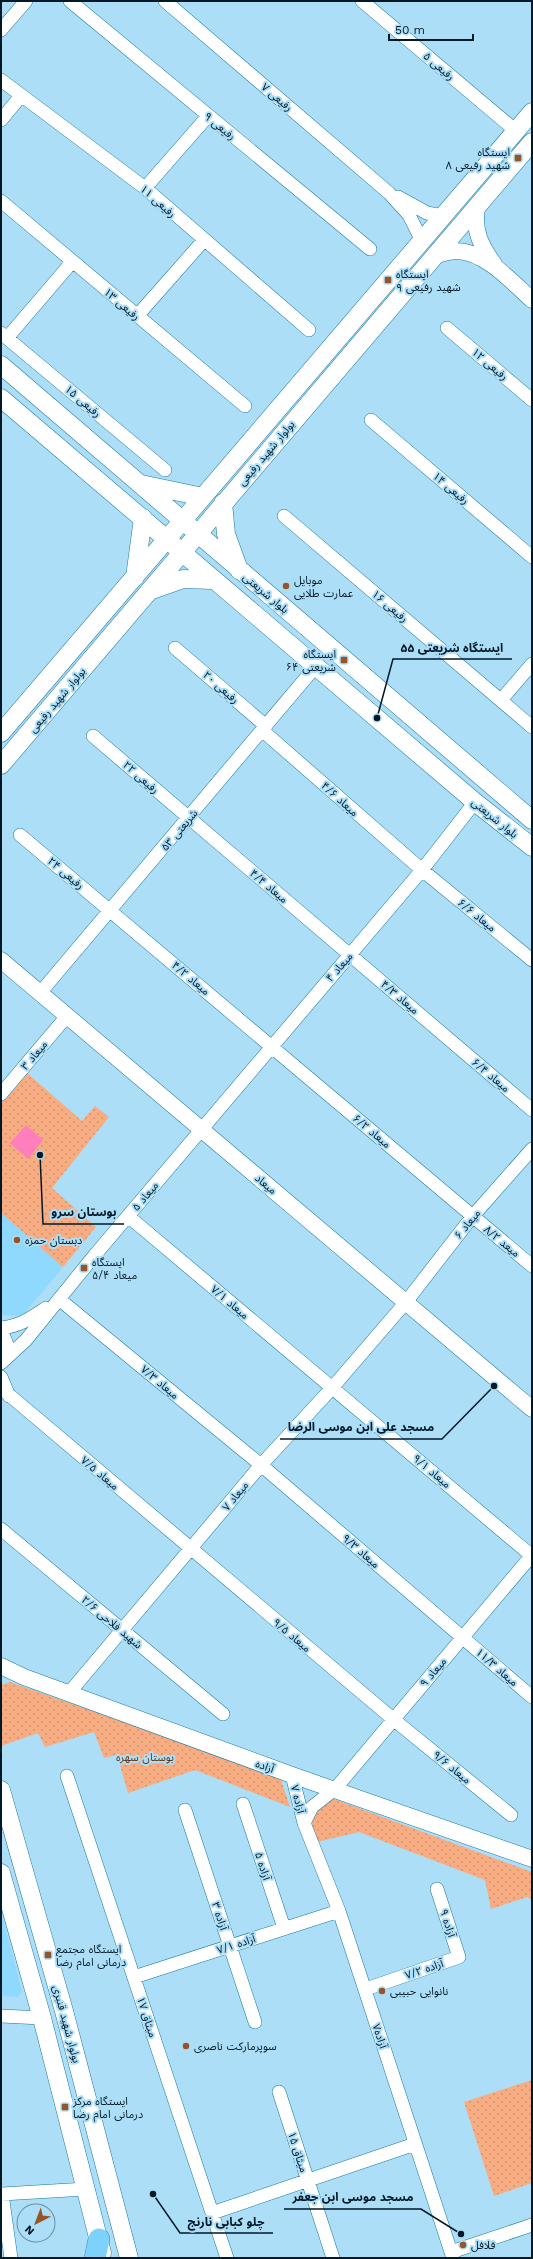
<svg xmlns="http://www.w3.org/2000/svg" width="533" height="2259" font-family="'Work Sans','Noto Sans Arabic',sans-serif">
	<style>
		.built { fill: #8fd8fe }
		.park { fill: url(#park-dots) }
		.water { fill: #fe7fbc }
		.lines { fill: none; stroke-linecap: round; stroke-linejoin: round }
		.minor-casing { stroke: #17789f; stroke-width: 14 }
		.tertiary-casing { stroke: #17789f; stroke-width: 17 }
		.secondary-casing { stroke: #17789f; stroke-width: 19 }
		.trunk-casing { stroke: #3c8aaf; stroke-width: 22 }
		.minor { stroke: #fff; stroke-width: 13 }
		.tertiary { stroke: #fff; stroke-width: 16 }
		.secondary { stroke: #fff; stroke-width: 18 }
		.trunk { stroke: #7cd2fa; stroke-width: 21 }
		.poi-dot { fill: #985426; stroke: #addef8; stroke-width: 1.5 }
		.labels { text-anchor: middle; stroke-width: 4; stroke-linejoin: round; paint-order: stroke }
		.street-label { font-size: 11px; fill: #001926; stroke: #addef8 }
		.poi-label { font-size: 11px; fill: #001926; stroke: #addef8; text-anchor: start }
		.park-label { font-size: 11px; fill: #633415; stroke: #addef8 }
		.leader { fill: none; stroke: #001926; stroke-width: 1.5 }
		.callout-dot { fill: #001926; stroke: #addef8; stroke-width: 1.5 }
		.callout-label { font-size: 12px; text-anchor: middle; font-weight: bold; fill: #001926; stroke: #addef8; stroke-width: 4; stroke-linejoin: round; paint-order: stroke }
	</style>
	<defs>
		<pattern id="park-dots" width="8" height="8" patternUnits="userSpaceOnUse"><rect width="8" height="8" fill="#f7ad81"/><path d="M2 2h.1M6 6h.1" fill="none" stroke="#d2946f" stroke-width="1.8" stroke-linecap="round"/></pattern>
	</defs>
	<rect width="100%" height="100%" fill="#addef8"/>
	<!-- built -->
	<path class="built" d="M1,1213L63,1267L22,1316L1,1315Z
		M1,1911L22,1991L18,1997L1,1996Z"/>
	<!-- park -->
	<path class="park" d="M26,1072L82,1121L95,1106L109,1117L52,1188L96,1227L63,1267L1,1213V1102Z
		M10,1682L280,1777L290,1807L195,1770L128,1793L117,1755L104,1758L94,1732L45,1747L38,1733L1,1746V1685Z
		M331,1798L532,1872V1899L527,1897L491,1909L485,1880L359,1832L317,1842L310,1817Z
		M532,2080V2183L494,2196L464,2102Z"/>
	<!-- water -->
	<path class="water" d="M26,1125L43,1140L28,1159L10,1143Z"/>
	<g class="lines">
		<defs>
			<path id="minor" d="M70,1L370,249
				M165,1L389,193L409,215L422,241
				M362,1L516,131
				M1,30L26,1
				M1,80L145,188L309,330
				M1,120L20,97
				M145,188L208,116
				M398,197L427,213L443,216
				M1,201L245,406
				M137,316L204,240
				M447,328L532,400
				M1,333L165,470
				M7,338L72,262
				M371,420L532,557
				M284,516L532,727
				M175,648L266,726L263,731L422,870L532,960
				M501,700L532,664
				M93,736L532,1110
				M20,835L532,1266
				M40,993L316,666
				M1,1094L67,1016
				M128,1216L532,1556
				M59,1299L261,1465L532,1697
				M1,1328C20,1326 31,1318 46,1308
				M1,1333C8,1342 10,1351 3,1361
				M1,1363L26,1340L94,1256L422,870L475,802
				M1,1377L9,1396
				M1,1388L393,1719L511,1815
				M1,1529L223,1714
				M69,1693L261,1465L332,1388L406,1302L472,1217L532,1149
				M292,1775L304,1823L339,1911L453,2258
				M67,1776L227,2258
				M243,1804L284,1928
				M185,1810L255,2022
				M304,1823L312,1807L335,1789L532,1555
				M134,1977L339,1911
				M366,1989L459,1957L437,1889
				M1,2016L42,2018
				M279,2092L333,2258
				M212,2213L415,2144
				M451,2252L532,2225
				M11,2258L2,2194L86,2189"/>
			<path id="tertiary" d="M477,208C473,231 481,246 494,264
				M435,255C442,254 450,251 457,251C486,252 512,282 532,300
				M1,960L532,1409
				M1,1666L24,1677L292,1775L532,1859"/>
			<path id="secondary" d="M1,365L532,820
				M1,398L475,802L532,847
				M141,484L203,497
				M223,503L226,534L239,570
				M135,577L143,518
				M152,590L183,579L213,580
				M1,733L532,112
				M1,765L532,142
				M1,1790L64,2011L129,2258
				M1,1873L42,2018L102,2253"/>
			<path id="trunk" d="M95,2258L99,2239"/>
		</defs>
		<!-- minor casing -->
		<use href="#minor" class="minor-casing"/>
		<!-- tertiary casing -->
		<use href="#tertiary" class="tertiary-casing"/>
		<!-- secondary casing -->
		<use href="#secondary" class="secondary-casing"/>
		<!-- trunk casing -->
		<use href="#trunk" class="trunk-casing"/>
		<!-- minor -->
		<use href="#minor" class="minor"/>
		<!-- tertiary -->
		<use href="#tertiary" class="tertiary"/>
		<!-- secondary -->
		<use href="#secondary" class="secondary"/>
		<!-- trunk -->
		<use href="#trunk" class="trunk"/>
	</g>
	<!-- markers -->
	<g class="poi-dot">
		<rect x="514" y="154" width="8" height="8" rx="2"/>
		<rect x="384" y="276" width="8" height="8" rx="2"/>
		<circle cx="286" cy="586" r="4"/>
		<rect x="340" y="656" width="8" height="8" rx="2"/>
		<circle cx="17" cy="1240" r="4"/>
		<rect x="80" y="1264" width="8" height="8" rx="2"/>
		<rect x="44" y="1951" width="8" height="8" rx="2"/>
		<circle cx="382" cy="1991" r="4"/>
		<circle cx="186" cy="2046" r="4"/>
		<rect x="61" y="2103" width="8" height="8" rx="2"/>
		<circle cx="463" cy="2245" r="4"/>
	</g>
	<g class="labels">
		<!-- street labels -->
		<g class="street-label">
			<text transform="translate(439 66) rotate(40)" y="4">رفیعی ۵</text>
			<text transform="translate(277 97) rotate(40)" y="4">رفیعی ۷</text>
			<text transform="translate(220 126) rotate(39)" y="4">رفیعی ۹</text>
			<text transform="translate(158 201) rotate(41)" y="4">رفیعی ۱۱</text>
			<text transform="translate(122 304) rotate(40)" y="4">رفیعی ۱۳</text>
			<text transform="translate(490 364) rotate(40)" y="4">رفیعی ۱۲</text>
			<text transform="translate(83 401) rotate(40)" y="4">رفیعی ۱۵</text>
			<text transform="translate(266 453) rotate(-50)" y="4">بولوار شهید رفیعی</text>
			<text transform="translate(451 488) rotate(40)" y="4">رفیعی ۱۴</text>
			<text transform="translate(266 593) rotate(40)" y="4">بلوار شریعتی</text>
			<text transform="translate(390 606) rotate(40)" y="4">رفیعی ۱۶</text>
			<text transform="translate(221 687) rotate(41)" y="4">رفیعی ۲۰</text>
			<text transform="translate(57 700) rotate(-50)" y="4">بولوار شهید رفیعی</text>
			<text transform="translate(141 777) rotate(41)" y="4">رفیعی ۲۲</text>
			<text transform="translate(340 799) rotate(42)" y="4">میعاد ۴/۶</text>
			<text transform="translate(495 818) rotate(39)" y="4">بلوار شریعتی</text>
			<text transform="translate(179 830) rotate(-50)" y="4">شریعتی ۵۳</text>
			<text transform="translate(66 873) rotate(40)" y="4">رفیعی ۲۴</text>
			<text transform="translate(269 886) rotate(40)" y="4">میعاد ۴/۴</text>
			<text transform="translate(477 915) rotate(39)" y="4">میعاد ۶/۶</text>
			<text transform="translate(339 967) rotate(-49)" y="4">میعاد ۴</text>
			<text transform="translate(191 978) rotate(40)" y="4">میعاد ۴/۲</text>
			<text transform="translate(400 997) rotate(40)" y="4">میعاد ۴/۳</text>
			<text transform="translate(34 1055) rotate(-50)" y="4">میعاد ۳</text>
			<text transform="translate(491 1075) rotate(40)" y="4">میعاد ۶/۴</text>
			<text transform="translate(372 1131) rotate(40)" y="4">میعاد ۶/۲</text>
			<text transform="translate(266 1184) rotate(40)" y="4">میعاد</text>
			<text transform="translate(145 1196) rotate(-50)" y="4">میعاد ۵</text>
			<text transform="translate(467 1224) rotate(-51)" y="4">میعاد ۶</text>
			<text transform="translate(502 1241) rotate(39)" y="4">میعد ۸/۲</text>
			<text transform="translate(230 1302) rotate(40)" y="4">میعاد ۷/۱</text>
			<text transform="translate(160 1382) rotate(40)" y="4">میعاد ۷/۳</text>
			<text transform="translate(432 1471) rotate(40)" y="4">میعاد ۹/۱</text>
			<text transform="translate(100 1473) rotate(40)" y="4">میعاد ۷/۵</text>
			<text transform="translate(235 1496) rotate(-51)" y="4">میعاد ۷</text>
			<text transform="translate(361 1551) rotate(41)" y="4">میعاد ۹/۳</text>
			<text transform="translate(112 1622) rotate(40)" y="4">شهید فلاحی ۲/۶</text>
			<text transform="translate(292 1635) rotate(40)" y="4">میعاد ۹/۵</text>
			<text transform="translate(497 1667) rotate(41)" y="4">میعاد ۱۱/۳</text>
			<text transform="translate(433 1672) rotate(-50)" y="4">میعاد ۹</text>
			<text transform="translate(265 1766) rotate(20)" y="4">آزاده</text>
			<text transform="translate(452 1767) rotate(39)" y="4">میعاد ۹/۶</text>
			<text transform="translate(298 1799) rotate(76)" y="4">آزاده ۷</text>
			<text transform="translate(263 1866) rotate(72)" y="4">آزاده ۵</text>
			<text transform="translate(220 1916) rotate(72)" y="4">آزاده ۳</text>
			<text transform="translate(448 1923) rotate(72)" y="4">آزاده ۹</text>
			<text transform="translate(236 1944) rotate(-18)" y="4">آزاده ۷/۱</text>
			<text transform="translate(424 1969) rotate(-19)" y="4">آزاده ۷/۲</text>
			<text transform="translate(147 2017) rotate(72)" y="4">میثاق ۱۷</text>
			<text transform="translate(67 2024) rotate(75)" y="4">بولوار شهید قنبری</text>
			<text transform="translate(380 2036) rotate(72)" y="4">آزاده۷</text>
			<text transform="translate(298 2152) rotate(72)" y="4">میثاق ۱۵</text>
		</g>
		<!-- poi labels -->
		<g class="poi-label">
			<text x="510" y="156" text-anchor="end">ایستگاه<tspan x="510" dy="13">شهید رفیعی ۸</tspan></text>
			<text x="396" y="278">ایستگاه<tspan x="396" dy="13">شهید رفیعی ۹</tspan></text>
			<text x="294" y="584">موبایل<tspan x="294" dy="13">عمارت طلایی</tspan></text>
			<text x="336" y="658" text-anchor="end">ایستگاه<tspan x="336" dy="13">شریعتی ۶۴</tspan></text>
			<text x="25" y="1244">دبستان حمزه</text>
			<text x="92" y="1266">ایستگاه<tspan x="92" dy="13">میعاد ۵/۴</tspan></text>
			<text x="56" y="1953">ایستگاه مجتمع<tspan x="56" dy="13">درمانی امام رضا</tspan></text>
			<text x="390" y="1995">نانوایی حبیبی</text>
			<text x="194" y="2050">سوپرمارکت ناصری</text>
			<text x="73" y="2105">ایستگاه مرکز<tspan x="73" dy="13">درمانی امام رضا</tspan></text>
			<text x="471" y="2249">فلافل</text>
		</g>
		<!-- park labels -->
		<g class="park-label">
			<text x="145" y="1761">بوستان سهره</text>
		</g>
	</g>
	<!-- callouts -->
	<path class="leader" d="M377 718L393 659H512M40 1155L43 1224H124M494 1386L442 1439H280M461 2234L421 2209H284M153 2194L180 2233H273"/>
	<g class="callout-dot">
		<circle cx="377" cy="718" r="4"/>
		<circle cx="40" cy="1155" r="4"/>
		<circle cx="494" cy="1386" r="4"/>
		<circle cx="461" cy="2234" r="4"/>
		<circle cx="153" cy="2194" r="4"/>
	</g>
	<g class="callout-label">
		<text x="452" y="652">ایستگاه شریعتی ۵۵</text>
		<text x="84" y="1216">بوستان سرو</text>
		<text x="361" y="1431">مسجد علی ابن موسی الرضا</text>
		<text x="353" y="2201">مسجد موسی ابن جعفر</text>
		<text x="226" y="2226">چلو کبابی نارنج</text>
	</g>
	<!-- border -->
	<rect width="533" height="2259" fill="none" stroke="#001926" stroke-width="4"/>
	<!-- north arrow -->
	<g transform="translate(36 2223) rotate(222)"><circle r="19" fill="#addef8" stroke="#688fa4"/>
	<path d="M0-3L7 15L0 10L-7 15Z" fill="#985426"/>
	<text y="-6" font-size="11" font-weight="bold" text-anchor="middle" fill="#001926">N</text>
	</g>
	<!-- scale -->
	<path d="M389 34v6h84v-6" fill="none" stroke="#001926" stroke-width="2"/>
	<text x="395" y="34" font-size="12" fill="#001926" stroke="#addef8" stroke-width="3" paint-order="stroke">50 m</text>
</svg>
